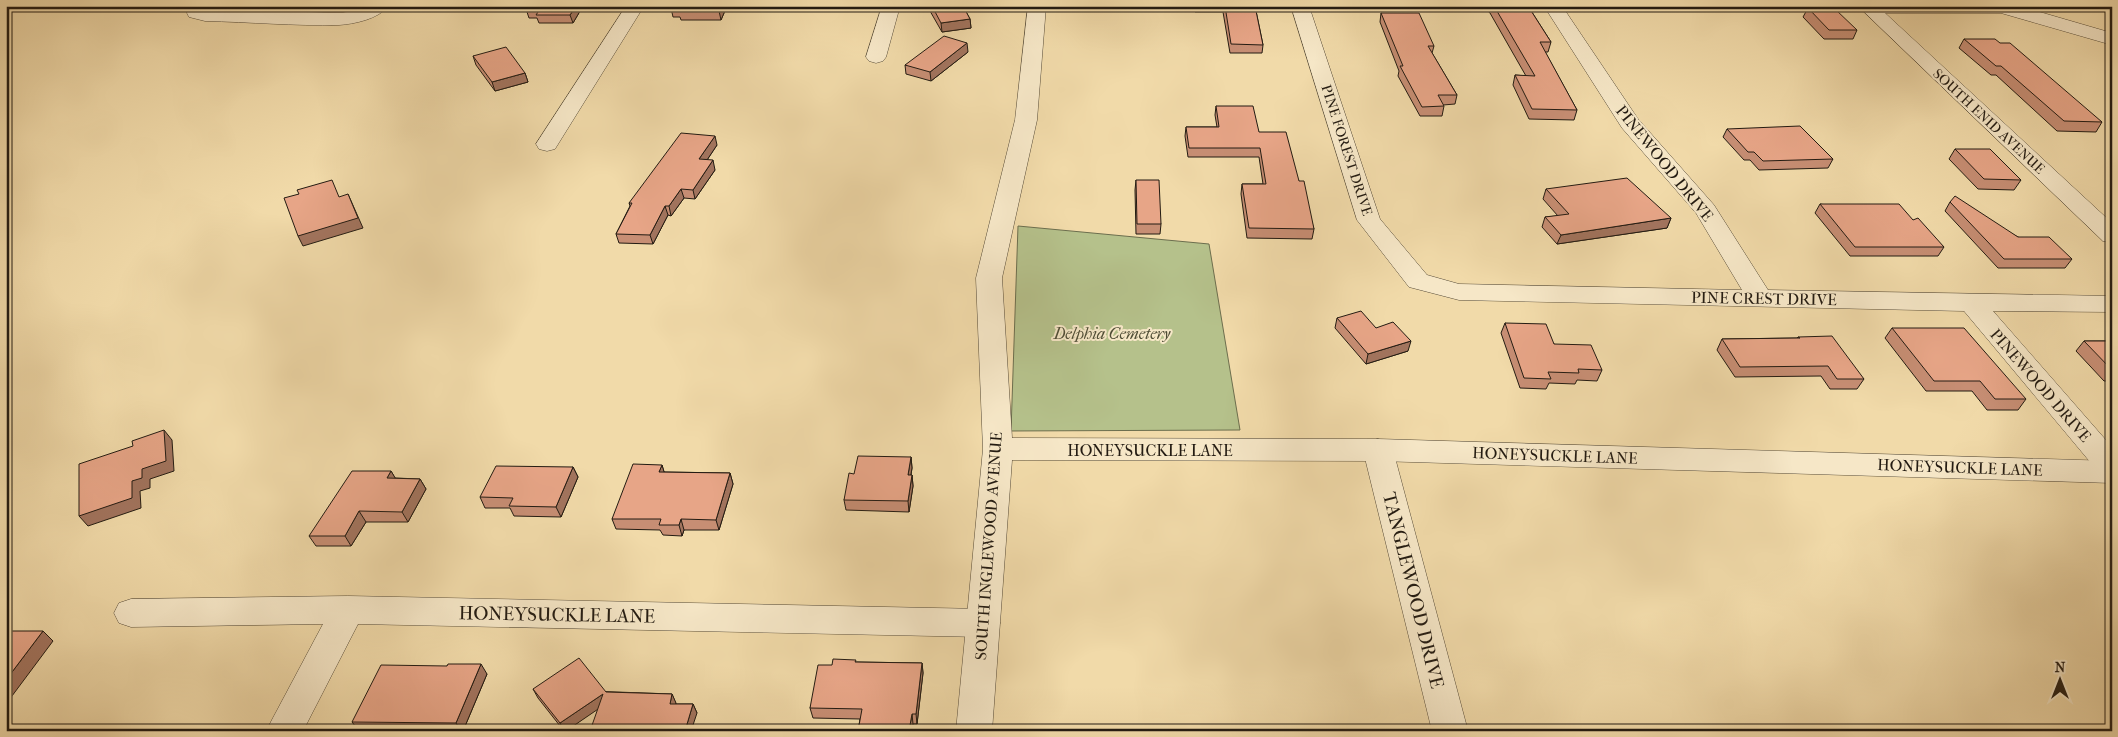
<svg xmlns="http://www.w3.org/2000/svg" width="2118" height="737" font-family="'IM FELL French Canon',serif">
	<style>
		.green { fill: #b5c18b; stroke: #6c6e4e }
		.lines { fill: none; stroke-linecap: round; stroke-linejoin: round }
		.minor-casing { stroke: #564b38; stroke-width: 1 }
		.tertiary-casing { stroke: #564b38; stroke-width: 1 }
		.minor { fill: #f6e7c7; fill-rule: evenodd }
		.tertiary { fill: #f6e7c7; fill-rule: evenodd }
		.wall { fill: #c78e74; stroke: #231b12 }
		.shaded-wall { fill: #a2745e; stroke: #231b12 }
		.building { fill: #e7a587; stroke: #231b12 }
		.labels { text-anchor: middle; stroke-width: 4; stroke-linejoin: round; paint-order: stroke }
		.far-street-label { font-size: 14px; fill: #231b12; stroke: #f6e7c7 }
		.street-label { font-size: 16px; fill: #231b12; stroke: #f6e7c7 }
		.park-label { font-size: 16px; font-style: italic; fill: #4f4d36; stroke: #f6e7c7 }
		.near-street-label { font-size: 19px; fill: #231b12; stroke: #f6e7c7 }
	</style>
	<rect width="100%" height="100%" fill="#f1daa9"/>
	<filter id="stains"><feTurbulence type="fractalNoise" baseFrequency=".004" numOctaves="4"/><feColorMatrix values="0 0 0 0 .2 0 0 0 0 .09 0 0 0 0 .02 0 0 0 .5 -.17"/></filter>
	<radialGradient id="worn" r=".72"><stop offset=".6" stop-color="#630" stop-opacity="0"/><stop offset="1" stop-color="#630" stop-opacity=".3"/></radialGradient>
	<!-- green -->
	<path class="green" d="M1018,226L1209,244L1240,430L1011,431Z"/>
	<g class="lines">
		<defs>
			<path id="minor" d="M187,6H205V9L340,13L354,11L364,6H388C379,19 354,24 339,25C295,26 249,22 205,21L189,17L187,13Z
				M626,6H644L555,149L547,151L539,149L536,144Z
				M882,6H900L886,57L883,61L876,63L869,61L866,57Z
				M1291,6H1309L1380,219L1427,275L1459,284L1742,290L1696,213L1622,128L1544,6H1562L1638,119L1714,205L1768,290L2112,296V312L1993,311L2112,447V478L2101,475L1964,311L1459,300L1409,287L1357,220Z
				M1858,6H2019L2112,33V45L2001,13H1885L2112,223V243L2103,241Z
				M1378,439L1388,442L1393,450L1468,731H1432L1363,450L1368,442Z
				M348,596L983,609L995,613L1000,623L995,633L983,637L358,624L303,731H266L323,624L131,627L119,623L114,613L119,603L131,599Z"/>
			<path id="tertiary" d="M1028,6H1046L1037,120L1002,278L1012,438L1378,439L2112,461V483L1378,461L1012,460L992,731H956L983,449L976,278L1015,120Z"/>
		</defs>
		<!-- minor casing -->
		<use href="#minor" class="minor-casing"/>
		<!-- tertiary casing -->
		<use href="#tertiary" class="tertiary-casing"/>
		<!-- minor -->
		<use href="#minor" class="minor"/>
		<!-- tertiary -->
		<use href="#tertiary" class="tertiary"/>
	</g>
	<!-- wall -->
	<path class="wall" d="M528,6H583L573,23H539L537,18H529L526,9Z
		M672,6H727L721,20H681L680,17H673L671,8Z
		M930,6H963L970,19L971,28L942,32L930,11Z
		M1195,6H1255L1263,45L1262,53H1230L1223,12H1195Z
		M1482,6H1528L1551,42L1548,52H1545L1577,110L1574,120L1529,119L1513,85L1515,75L1526,76L1490,13Z
		M1808,8L1857,30L1853,39H1824L1803,17Z
		M1381,13L1434,46L1432,53L1457,95L1455,104L1443,105L1444,106L1442,116H1420L1398,76L1399,71L1380,22Z
		M1964,39L2102,122L2096,132L2057,131L1996,75H1991L1959,48Z
		M968,52L931,81L906,74L905,65Z
		M473,56L525,73L528,82L495,91L476,65Z
		M1216,106L1259,132L1299,181L1314,229L1312,239L1247,238L1241,194L1242,184H1263L1259,157H1188L1185,136L1186,127H1217L1215,115Z
		M1727,129L1833,159L1828,168L1759,170L1750,160H1744L1723,137Z
		M717,145L707,160L715,170L695,199L684,198L671,216L668,215L653,244L619,243L616,234L630,206L629,203Z
		M1955,149L2021,180L2014,190L1978,189L1949,159Z
		M1136,180L1161,224L1160,234H1136L1135,190Z
		M1546,189L1671,218L1667,228L1557,244L1542,227L1545,217L1558,216L1543,199Z
		M1950,202L2018,237L2072,259L2065,268H1998L1945,211Z
		M1820,204L1913,220L1944,247L1938,256H1850L1815,213Z
		M1337,318L1376,328L1408,351L1366,364L1335,328Z
		M1505,323L1554,344L1602,370L1597,381L1577,380L1575,384L1549,383L1546,389L1520,388L1501,333Z
		M1892,328L2026,399L2018,410H1987L1972,391H1926L1885,338Z
		M1798,337L1864,379L1857,389H1830L1821,376L1735,377L1717,350L1722,339L1797,338Z
		M2084,341H2112V381H2104L2076,351Z
		M911,457L912,468L911,475H912L913,486L909,512L846,510L844,500L854,474Z
		M662,465L664,472L730,473L733,484L719,530H684L682,536L663,535L660,530L616,529L612,519Z
		M573,467L578,477L561,517L514,516L510,508H485L480,497Z
		M391,471L395,478L420,479L426,489L408,522H366L351,546H316L309,536Z
		M856,662L922,663L923,673L917,724H913L912,731H858L860,719L813,718L810,708L832,665Z
		M447,666L487,674L463,731H359L352,722Z
		M533,689L672,694L676,704H693L697,713L597,709L566,731H564L538,698Z"/>
	<!-- shaded-wall -->
	<path class="shaded-wall" d="M576,6H583L573,23L570,15Z
		M721,6H727L721,20L719,11Z
		M970,19L971,28L942,32L941,23Z
		M967,43L968,52L931,81L930,72Z
		M525,73L528,82L495,91L492,82Z
		M715,136L717,145L701,169L699,159Z
		M713,160L715,170L695,199L693,190Z
		M681,189L684,198L671,216L669,206Z
		M348,194L363,228L303,246L298,236Z
		M665,206L668,215L653,244L650,235Z
		M1671,218L1667,228L1557,244L1561,235Z
		M1411,341L1408,351L1366,364L1368,354Z
		M164,430L172,440L174,471L150,479V488L140,491L141,508L88,526L79,516L132,481Z
		M911,457L912,468L909,486L908,475Z
		M662,465L665,475L659,472Z
		M573,467L578,477L561,517L556,507Z
		M391,471L397,481L387,478Z
		M730,473L733,484L719,530L716,520Z
		M912,475L913,486L909,512L908,501Z
		M420,479L426,489L408,522L402,512Z
		M359,511L366,522L351,546L345,536Z
		M681,519L684,530L682,536L679,525Z
		M43,631L53,641L6,704V680Z
		M922,663L923,673L917,724L916,714Z
		M481,664L487,674L463,731H461L456,723Z
		M603,694L607,703L566,731H564L560,723Z
		M672,694L676,703L673,713L670,704Z
		M693,704L697,713L691,731H685Z
		M912,714L913,724L912,731H909Z"/>
	<!-- building -->
	<path class="building" d="M528,6H576L570,15H536L540,9H526Z
		M672,6H721L719,11H679L680,8H671Z
		M932,6H963L970,19L941,23Z
		M1225,6H1255L1263,45L1231,44Z
		M1494,6H1528L1551,42H1540L1577,110L1532,109L1515,75L1535,76Z
		M1808,8L1835,9L1857,30H1829Z
		M1381,13H1419L1434,46H1428L1457,95H1438L1444,106L1422,107L1400,66H1403Z
		M944,36L967,43L930,72L905,65Z
		M1964,39H1995L2000,43H2010L2102,122L2064,121L2001,66H1996Z
		M506,47L525,73L492,82L473,56Z
		M1216,106H1253L1259,132H1286L1299,181H1304L1314,229L1249,228L1242,184H1266L1260,148H1189L1186,127H1219Z
		M1800,126L1833,159L1763,161L1754,152H1748L1727,129Z
		M681,133L715,136L699,159L713,160L693,190L681,189L669,206H665L650,235L616,234L632,203H629Z
		M1955,149H1990L2021,180L1984,179Z
		M1627,178L1671,218L1561,235L1545,217L1569,214L1546,189Z
		M332,180L339,197L348,194L358,218L298,236L284,198L299,194L297,190Z
		M1136,180H1159L1161,224H1137Z
		M1955,196L2018,237H2049L2072,259H2004L1950,202Z
		M1820,204H1899L1913,220L1918,218L1944,247H1855Z
		M1361,311L1376,328L1393,322L1411,341L1368,354L1337,318Z
		M1505,323L1546,324L1554,344L1591,345L1602,370L1578,369L1579,373L1548,372L1551,379L1524,378Z
		M1892,328H1964L2026,399H1995L1980,381H1934Z
		M1832,336L1864,379H1837L1828,366L1740,367L1722,339L1800,338L1798,337Z
		M2084,341H2112V370Z
		M164,430L166,461L142,469V478L132,481V498L79,516V464L133,446L132,441Z
		M858,456L911,457L908,475H912L908,501L844,500L849,473L854,474Z
		M633,464L662,465L659,472L730,473L716,520L681,519L679,525H659L661,519H612Z
		M496,466L573,467L556,507L509,506L513,498L480,497Z
		M352,471H391L387,478L420,479L402,512L359,511L345,536H309Z
		M6,631H43L6,680Z
		M579,658L606,692L672,694L670,704H693L685,731H590L603,694L560,723L533,689Z
		M833,659L856,660L855,662L922,663L916,714H912L909,731H858L862,709L810,708L818,665H832Z
		M448,664H481L456,723L352,722L381,665L447,666Z"/>
	<g class="labels">
		<!-- far-street labels -->
		<g class="far-street-label">
			<text transform="translate(1989 121) rotate(43)" y="5">SOUTH ENID AVENUE</text>
			<text transform="translate(1347 150) rotate(72)" y="5">PINE FOREST DRIVE</text>
		</g>
		<!-- street labels -->
		<g class="street-label">
			<text transform="translate(1665 163) rotate(51)" y="6">PINEWOOD DRIVE</text>
			<text transform="translate(1764 298) rotate(1)" y="6">PINE CREST DRIVE</text>
			<text transform="translate(2041 385) rotate(49)" y="6">PINEWOOD DRIVE</text>
			<text x="1150" y="456">HONEYSUCKLE LANE</text>
			<text transform="translate(1555 455) rotate(2)" y="6">HONEYSUCKLE LANE</text>
			<text transform="translate(1960 467) rotate(2)" y="6">HONEYSUCKLE LANE</text>
			<text transform="translate(988 546) rotate(-86)" y="6">SOUTH INGLEWOOD AVENUE</text>
		</g>
		<!-- park labels -->
		<g class="park-label">
			<text x="1112" y="339">Delphia Cemetery</text>
		</g>
		<!-- near-street labels -->
		<g class="near-street-label">
			<text transform="translate(1414 590) rotate(76)" y="7">TANGLEWOOD DRIVE</text>
			<text transform="translate(557 614) rotate(1)" y="7">HONEYSUCKLE LANE</text>
		</g>
	</g>
	<!-- margin -->
	<rect width="2118" height="737" fill="none" stroke="#f1daa9" stroke-width="25"/>
	<rect x="8" y="8" width="2103" height="722" fill="none" stroke="#231b12" stroke-width="2.5"/>
	<rect x="12" y="12" width="2093" height="712" fill="none" stroke="#231b12"/>
	<!-- north arrow -->
	<g transform="translate(2060 680)" stroke="#f6e7c7" stroke-width="4" paint-order="stroke">
	<path d="M0-4L9 19L0 12L-9 19Z" fill="#231b12"/>
	<text y="-8" font-size="14" font-weight="bold" text-anchor="middle" fill="#231b12">N</text>
	</g>
	<rect width="100%" height="100%" filter="url(#stains)"/>
	<rect width="100%" height="100%" fill="url(#worn)"/>
</svg>
